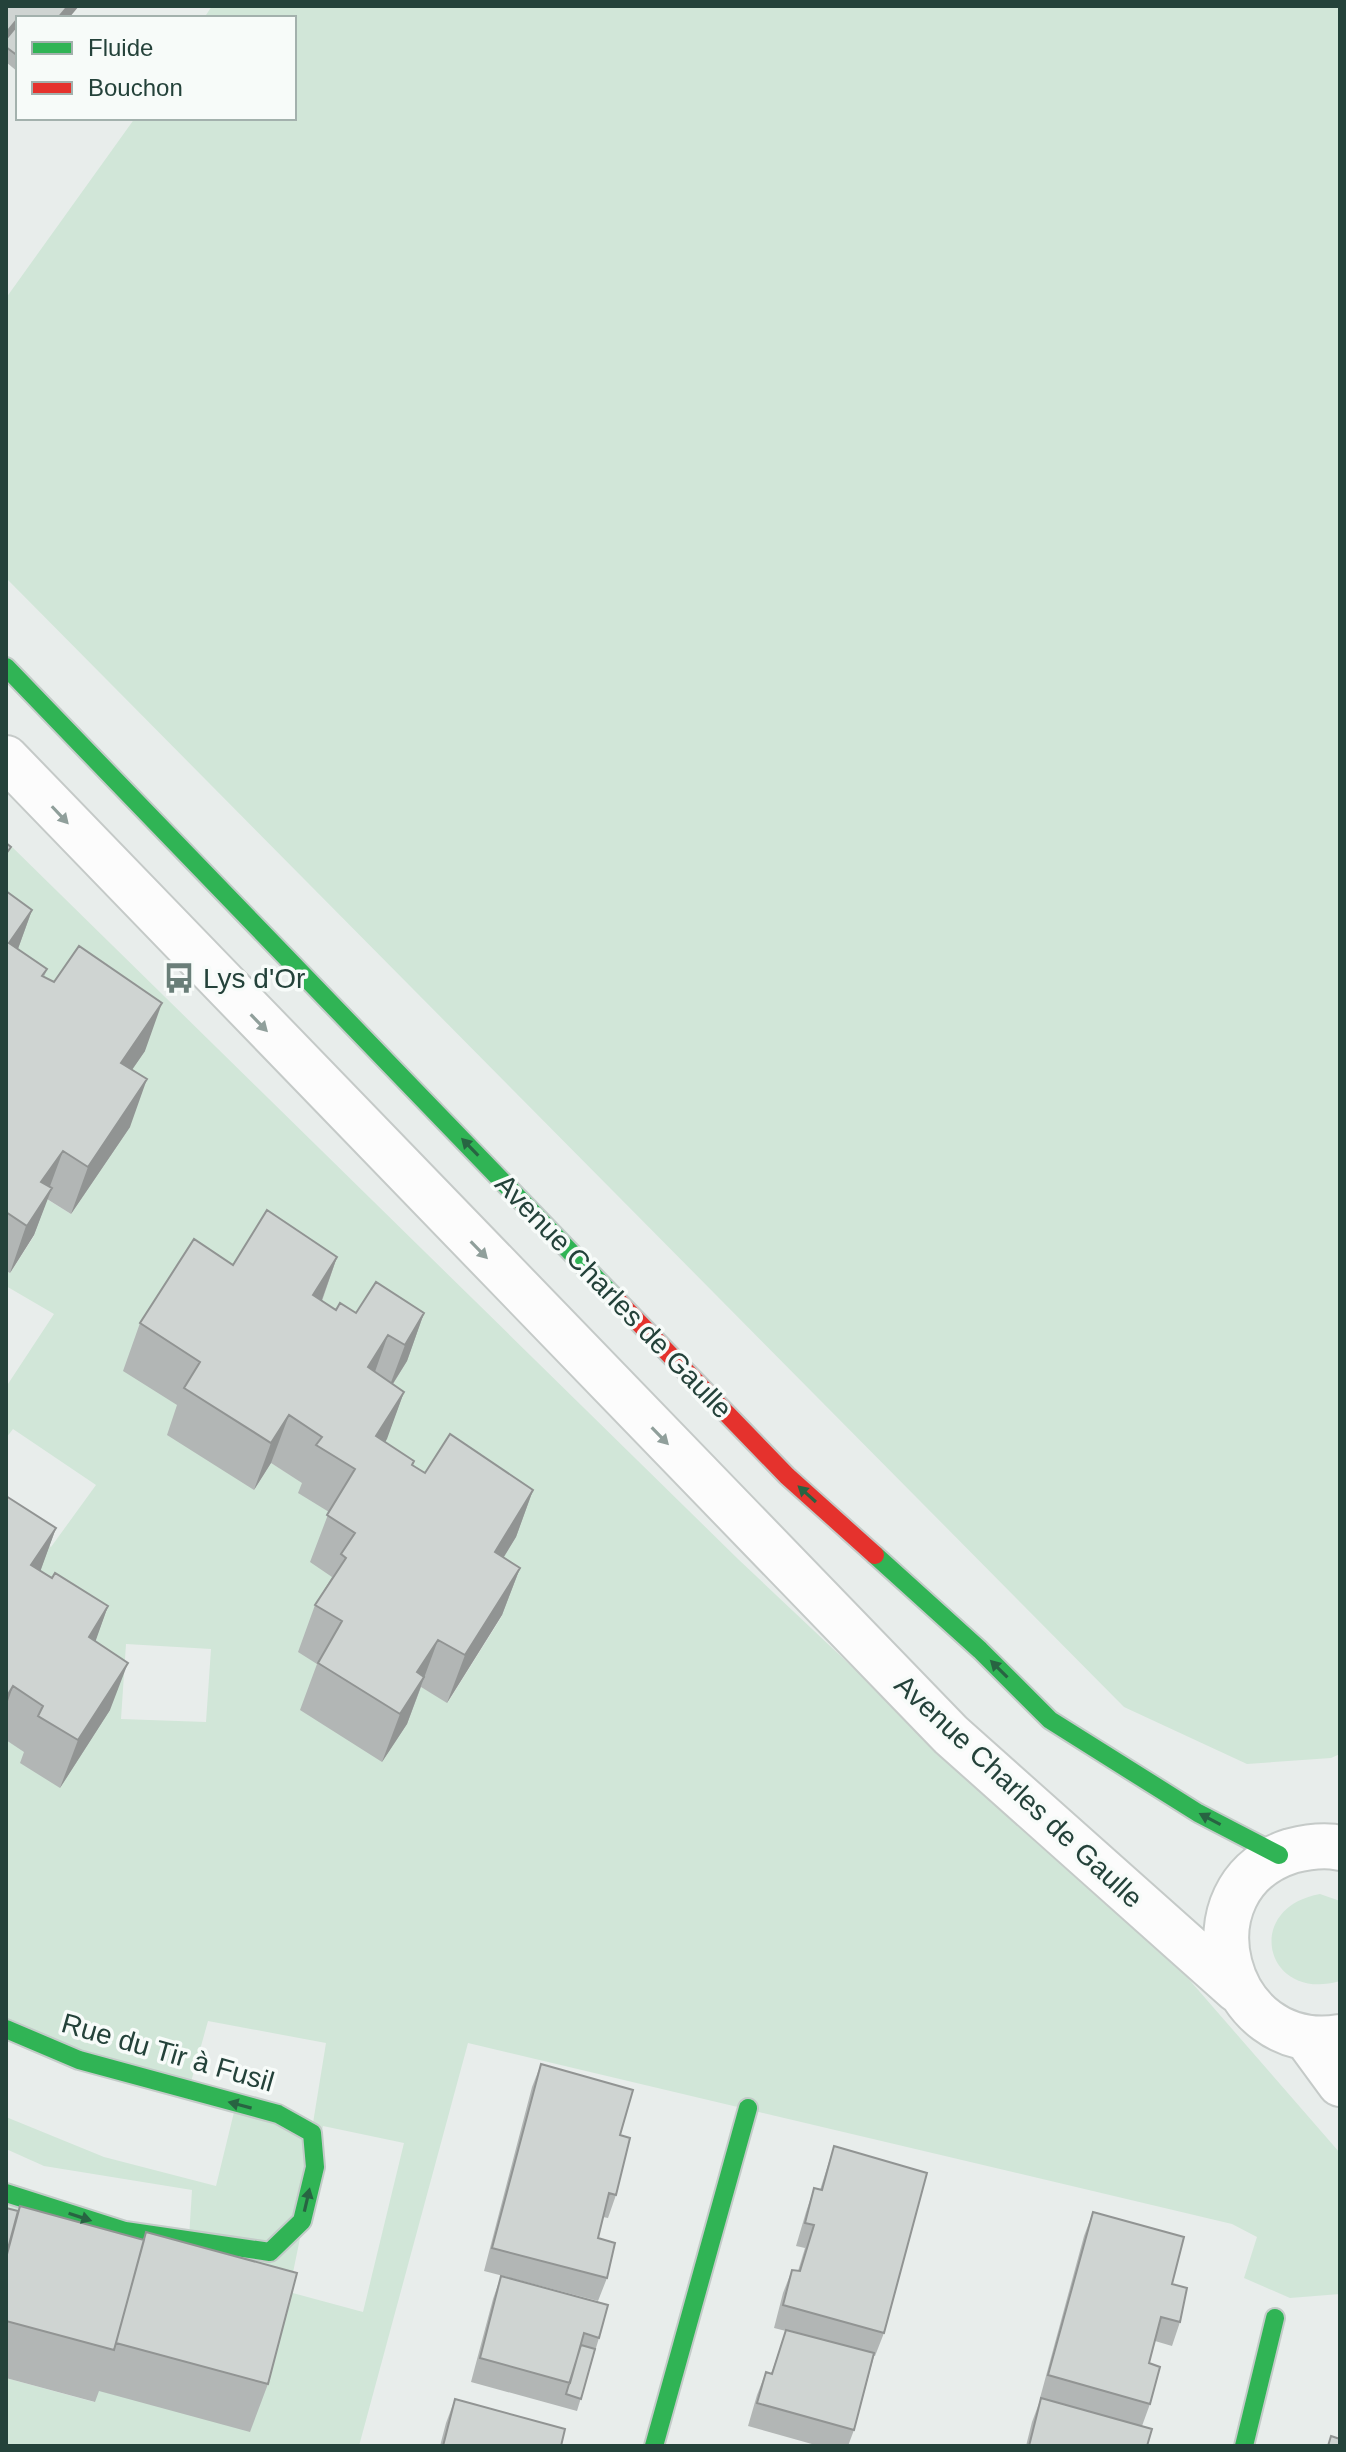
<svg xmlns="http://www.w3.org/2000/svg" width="1346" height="2452" font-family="Arial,sans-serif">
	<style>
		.green { fill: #d1e6d8; fill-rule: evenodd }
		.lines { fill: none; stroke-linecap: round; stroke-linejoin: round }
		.street-casing { stroke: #c5cac8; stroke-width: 48 }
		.fast-casing { stroke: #c3cbc8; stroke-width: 22 }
		.jam-casing { stroke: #c3cbc8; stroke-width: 22 }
		.street { stroke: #fcfcfc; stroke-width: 44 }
		.fast { stroke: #30b455; stroke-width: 18 }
		.jam { stroke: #e5322d; stroke-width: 18 }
		.wall { fill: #b2b6b5 }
		.shaded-wall { fill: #919493 }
		.building { fill: #cfd4d2; stroke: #919493; stroke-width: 2 }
		.oneway { fill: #909f9b }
		.oneway2 { fill: #286442 }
		.labels { text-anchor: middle; stroke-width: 7; stroke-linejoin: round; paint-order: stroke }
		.poi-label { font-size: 28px; fill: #24423a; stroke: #f7fbf9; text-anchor: start }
		.street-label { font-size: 28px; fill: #24423a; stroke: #f7fbf9 }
	</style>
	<rect width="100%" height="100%" fill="#e8edeb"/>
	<!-- green -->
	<path class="green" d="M212,6H1340V1754L1331,1758L1247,1764L1124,1707L6,578V298L135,118H294V18H204Z
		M6,841L738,1559L936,1746L1166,1953L1340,2153V2294L1290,2298L1244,2278L1257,2237L1232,2224L468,2043L359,2446H6V2378L94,2402L98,2390L250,2431L6,2260V2193L189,2238L192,2190L44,2166L6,2149V2117L104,2157L216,2186L236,2104L313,2123L326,2043L208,2021L189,2089L6,2029V1518L51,1547L96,1485L13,1429L6,1438V1387L54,1314L6,1286V1271L10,1273L34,1236L45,1198L71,1214L129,1127L6,951ZM183,1409L516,1537L478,1599L502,1616L448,1702L421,1687L400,1719L325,1668L337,1580L338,1517L299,1493L305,1484L271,1463L254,1490ZM126,1644L211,1649L206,1722L121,1719ZM323,2126L404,2143L363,2312L289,2292Z
		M1320,1894L1340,1901V1981C1265,2003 1242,1908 1320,1894Z"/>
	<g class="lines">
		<defs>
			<path id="street" d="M6,758L951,1735L1237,1990
				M1340,1848C1324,1844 1307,1847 1291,1851C1180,1886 1222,2056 1340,2037
				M1307,2039L1340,2084"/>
			<path id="fast" d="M6,667L614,1297
				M875,1555L980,1650L1050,1720L1198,1813L1279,1855
				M6,2029L79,2060L278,2114L312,2133L315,2167L302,2221L270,2252L125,2231L6,2193
				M654,2446L748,2108
				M1244,2446L1275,2318"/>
			<path id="jam" d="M614,1297L787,1476L875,1555"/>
		</defs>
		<!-- street casing -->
		<use href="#street" class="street-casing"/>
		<!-- fast casing -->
		<use href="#fast" class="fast-casing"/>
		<!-- jam casing -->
		<use href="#jam" class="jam-casing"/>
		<!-- street -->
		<use href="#street" class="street"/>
		<!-- fast -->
		<use href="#fast" class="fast"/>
		<!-- jam -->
		<use href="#jam" class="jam"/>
	</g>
	<!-- wall -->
	<path class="wall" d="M6,6L69,18H18V72L6,62Z
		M6,891L32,910L18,949L47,969L44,977L145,1051L132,1070L130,1127L71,1214L47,1199L34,1235L10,1273L6,1271Z
		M337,1257L322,1301L336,1310L356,1313H424L407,1361L393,1384L404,1392L385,1442L414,1461L413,1465L425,1473L533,1490L516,1537L504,1557L520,1568L502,1615L447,1703L421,1687L407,1724L382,1762L300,1710L317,1664L298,1652L315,1605L332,1577L310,1562L329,1512L298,1493L302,1483L271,1463L254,1490L167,1435L177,1405L123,1371L140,1323L233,1265Z
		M6,1496L56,1528L40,1571L108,1606L95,1641L110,1710L60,1788L20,1763L24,1752L6,1740Z
		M541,2064L620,2135L616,2195L608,2218L603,2217L598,2238L607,2278L598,2301L484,2271L532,2087Z
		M834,2146L884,2333L875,2356H874L854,2430L848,2446H819L748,2426L757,2395L766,2372L771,2374L786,2331L774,2328L783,2293L792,2270L798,2271L805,2248L796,2246L806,2212L814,2188L820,2190Z
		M1093,2212L1172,2284L1180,2322L1172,2346L1155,2341L1149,2363L1150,2404L1142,2426L1147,2446H1026L1032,2422L1041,2398L1056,2403L1040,2398L1084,2236Z
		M146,2232L268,2384L250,2432L99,2391L95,2402L6,2378V2258L143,2240Z
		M501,2276L599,2338L577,2411L471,2382L493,2299Z
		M455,2399L561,2446H440L446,2423Z"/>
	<!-- shaded-wall -->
	<path class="shaded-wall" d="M68,6H79L69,18H58Z
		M18,18L10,40L6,46V33Z
		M32,910L15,957L9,943Z
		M162,1003L145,1051L104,1110L121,1063Z
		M147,1079L130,1127L71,1214L88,1167Z
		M63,1151L46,1197L52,1188L34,1235L10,1273L41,1182Z
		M337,1257L320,1305L313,1295Z
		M424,1313L407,1361L387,1393L405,1345Z
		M388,1335L371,1383L368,1367Z
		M404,1392L387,1439L359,1484L376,1436Z
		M289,1415L271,1463L254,1490L271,1443Z
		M533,1490L516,1537L478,1599L495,1552Z
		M56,1528L39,1575L31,1565Z
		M520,1568L502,1615L447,1703L465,1655Z
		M108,1606L91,1654L89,1637Z
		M438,1640L407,1724L382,1762L400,1714L417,1672Z
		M128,1663L110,1710L60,1788L78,1740Z
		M13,1686L6,1707V1698Z"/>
	<!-- building -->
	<path class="building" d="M6,6H68L58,18L19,17L6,33Z
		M15,28L18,31V56L6,47V39Z
		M6,843L11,847L6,854Z
		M6,891L32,910L9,943L47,969L42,976L54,982L79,946L162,1003L121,1063L147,1079L88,1167L63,1151L41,1182L52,1188L27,1226L6,1212Z
		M267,1210L337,1257L313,1295L336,1310L340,1303L356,1313L376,1282L424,1313L405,1345L388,1335L368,1367L404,1392L376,1436L414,1461L412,1465L425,1473L450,1434L533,1490L495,1552L520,1568L465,1655L438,1640L417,1672L424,1677L400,1714L318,1663L342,1621L315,1605L346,1558L341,1554L355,1533L327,1515L355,1469L316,1445L322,1437L289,1415L271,1443L184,1388L200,1362L140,1323L194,1239L233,1265Z
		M6,1496L56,1528L31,1565L52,1578L55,1573L108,1606L89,1637L128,1663L78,1740L38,1716L43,1706L13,1686L6,1698Z
		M541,2064L633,2090L620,2135L630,2138L616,2195L609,2193L598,2238L615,2243L607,2278L492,2248Z
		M834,2146L927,2173L884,2333L783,2305L792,2270L800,2271L814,2225L805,2223L814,2188L822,2190Z
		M20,2206L144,2240L114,2350L6,2321V2258Z
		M6,2208L18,2211L6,2256Z
		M1093,2212L1184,2237L1172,2284L1187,2288L1180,2322L1161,2317L1149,2363L1160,2367L1150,2404L1048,2375Z
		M146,2232L297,2273L268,2384L116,2343Z
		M501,2276L608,2305L599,2338L584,2333L570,2383L480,2358Z
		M786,2330L874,2353L854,2430L757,2403L766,2372L772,2374Z
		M581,2345L595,2349L581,2399L566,2394Z
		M1041,2398L1152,2429L1147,2446H1029Z
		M455,2399L565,2429L561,2446H443Z
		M1331,2436L1340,2439V2446H1328Z"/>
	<!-- one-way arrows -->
	<defs><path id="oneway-solid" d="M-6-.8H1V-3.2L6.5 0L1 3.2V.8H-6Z" transform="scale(2)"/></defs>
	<g class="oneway">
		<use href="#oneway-solid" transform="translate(60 815) rotate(47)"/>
		<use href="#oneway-solid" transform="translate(259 1023) rotate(46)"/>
		<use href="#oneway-solid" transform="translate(479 1250) rotate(46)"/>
		<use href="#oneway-solid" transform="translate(660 1436) rotate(46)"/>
	</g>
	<g class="oneway2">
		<use href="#oneway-solid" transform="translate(470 1147) rotate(-134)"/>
		<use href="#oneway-solid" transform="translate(807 1494) rotate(-138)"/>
		<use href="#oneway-solid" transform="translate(999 1669) rotate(-135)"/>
		<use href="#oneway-solid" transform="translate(1210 1819) rotate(-152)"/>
		<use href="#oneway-solid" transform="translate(240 2105) rotate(-165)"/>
		<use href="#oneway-solid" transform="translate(307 2200) rotate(-77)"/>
		<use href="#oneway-solid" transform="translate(80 2217) rotate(18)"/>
	</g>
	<!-- icons -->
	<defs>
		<symbol id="bus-bare" viewBox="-9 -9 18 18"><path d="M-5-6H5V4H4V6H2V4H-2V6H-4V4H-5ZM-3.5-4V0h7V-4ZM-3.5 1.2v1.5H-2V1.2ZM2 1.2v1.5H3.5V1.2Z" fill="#697e78" stroke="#f7fbf9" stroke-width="2.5" paint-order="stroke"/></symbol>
	</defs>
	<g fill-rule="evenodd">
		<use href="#bus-bare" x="157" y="956" width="44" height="44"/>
	</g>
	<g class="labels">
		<!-- poi labels -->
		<g class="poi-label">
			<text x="203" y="988">Lys d'Or</text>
		</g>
		<!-- street labels -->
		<g class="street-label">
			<text transform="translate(614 1296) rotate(46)" y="10">Avenue Charles de Gaulle</text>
			<text transform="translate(1019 1791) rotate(43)" y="10">Avenue Charles de Gaulle</text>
			<text transform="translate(168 2052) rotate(16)" y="10">Rue du Tir à Fusil</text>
		</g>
	</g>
	<!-- border -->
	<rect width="1346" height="2452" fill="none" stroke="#24423a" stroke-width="16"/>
	<!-- legend -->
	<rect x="16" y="16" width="280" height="104" fill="#f7fbf9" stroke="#a3b1ad" stroke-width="2"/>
	<rect x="32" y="42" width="40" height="12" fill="#30b455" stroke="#a3b1ad" stroke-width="2"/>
	<text x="88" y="56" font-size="24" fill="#24423a">Fluide</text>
	<rect x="32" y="82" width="40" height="12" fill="#e5322d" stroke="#a3b1ad" stroke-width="2"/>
	<text x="88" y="96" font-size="24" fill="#24423a">Bouchon</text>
</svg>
